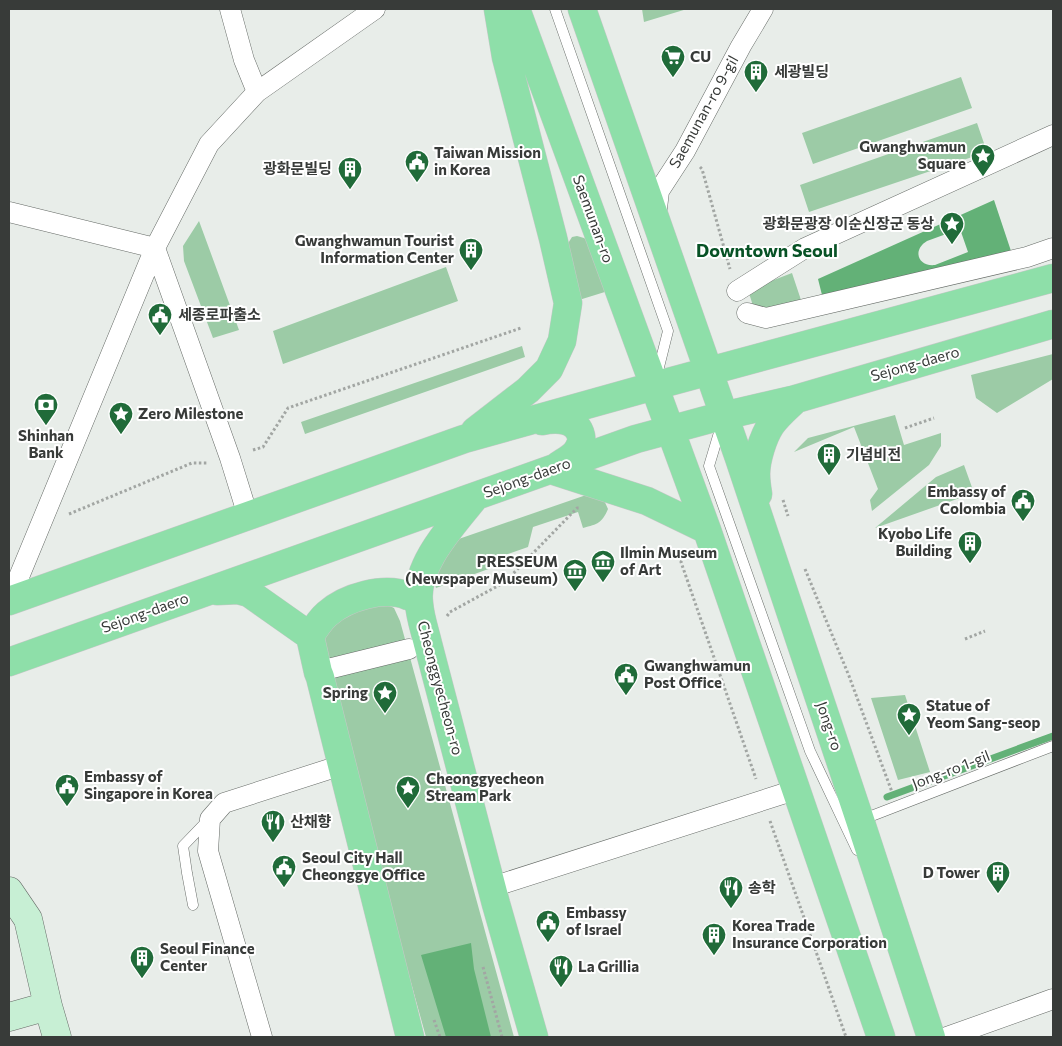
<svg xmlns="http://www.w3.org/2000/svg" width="1062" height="1046" font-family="Commissioner,'Noto Sans KR',sans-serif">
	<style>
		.green { fill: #9ccba6 }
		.water { fill: #63b177; fill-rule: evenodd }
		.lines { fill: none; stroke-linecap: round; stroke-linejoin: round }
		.stream { stroke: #63b177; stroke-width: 7 }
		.lane-casing { stroke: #666b67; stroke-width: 11 }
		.street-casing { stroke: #666b67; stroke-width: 21 }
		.secondary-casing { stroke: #666b67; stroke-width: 29 }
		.primary-casing { stroke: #c7c8c8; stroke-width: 29 }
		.path { stroke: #a2a6a3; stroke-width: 3; stroke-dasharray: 2.5 2.5; stroke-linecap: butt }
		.lane { stroke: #fff; stroke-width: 10 }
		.street { stroke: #fff; stroke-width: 20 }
		.secondary { stroke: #c7efd4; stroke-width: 28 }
		.primary { stroke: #8edfa9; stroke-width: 28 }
		.labels { text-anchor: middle; stroke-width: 4; stroke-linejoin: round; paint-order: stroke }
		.poi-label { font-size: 15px; font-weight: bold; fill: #383b39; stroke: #fff; text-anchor: start }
		.street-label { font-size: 15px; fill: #383b39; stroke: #fff }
		.quarter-label { font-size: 18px; font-weight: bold; fill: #075225; stroke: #fff }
	</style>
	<rect width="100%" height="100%" fill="#e8ede9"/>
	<!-- green -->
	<path class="green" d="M642,9H687L644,22Z
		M961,77L972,108L813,164L802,133Z
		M977,123L987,152L809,212L800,185Z
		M199,221L239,330L213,338L184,261L183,246Z
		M577,236L584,238L590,242L608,291L579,300L567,245L572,237Z
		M446,267L458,301L283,364L273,331Z
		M792,273L801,300L755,312L748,290Z
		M522,346L525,357L305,434L301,422Z
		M1053,354V379L997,413L976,398L971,375Z
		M895,415L904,445L941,433V446L929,465L872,511L870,500L878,489L854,427L794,452L808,438Z
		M964,465L974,493L875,528L936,477Z
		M592,493L603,498L608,509C602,523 598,524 583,528L578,512L533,527L528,547L505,555L494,567L436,588L434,581L450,542Z
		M388,605L394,608L400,621L514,1037H426L384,885L323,637L341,611Z
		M905,695L930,772L898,780L871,698Z"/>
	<!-- water -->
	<path class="water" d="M994,200L1011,251L822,295L818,279ZM960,229L968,252L935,265C918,267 912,250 927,241Z
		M471,943L474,969L491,1037H446L421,955Z"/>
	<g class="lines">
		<!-- stream -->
		<path class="stream" d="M887,797L1053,736"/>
		<defs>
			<path id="lane" d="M555,9L668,331L657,375
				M721,426L709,466L810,751L857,850
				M861,820L1053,746
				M193,905L187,873L183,846L209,819"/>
			<path id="street" d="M230,9L244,60L257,92
				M9,212L155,248
				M656,217L659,191L685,151L741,46L763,9
				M155,248L230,458L248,516
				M737,291L805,248L1053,135
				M747,313L766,318L1027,257L1053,248
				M9,601L155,248L209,144L257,92L375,9
				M328,669L409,649
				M492,887L795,790
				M262,1037L208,851L210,819L224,803L342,765
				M947,1037L1053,999"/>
			<path id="secondary" d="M9,891L28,919L48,1006L57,1037
				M9,1017L48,1006"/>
			<path id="primary" d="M516,9L707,530L881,1037
				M582,9L739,458L860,820L931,1037
				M542,421C556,418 577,418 581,436C582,441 580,446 577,451C573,457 565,461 559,465
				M475,431L528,390L549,369L562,341L568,303L553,238L506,57L498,9
				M551,470L647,501L707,530
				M758,494C757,488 756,481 756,474C756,460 763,437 771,425C778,415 788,407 796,399
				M475,497C453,525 414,565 419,603C420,617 425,631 428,644L496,904L534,1037
				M217,591L238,590L249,593L310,636L318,672L320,677L410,1037
				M9,601L464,439L654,386L1053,278
				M310,636C315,628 320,620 327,614C346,597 384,586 408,596C412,597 415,600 418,601
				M9,662L636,439L710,419L796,399L1053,324"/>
		</defs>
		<!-- lane casing -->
		<use href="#lane" class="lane-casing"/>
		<!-- street casing -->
		<use href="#street" class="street-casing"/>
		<!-- secondary casing -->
		<use href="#secondary" class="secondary-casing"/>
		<!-- primary casing -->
		<use href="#primary" class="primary-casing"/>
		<!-- path -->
		<path class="path" d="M700,167L702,169L730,269
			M905,428L934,418
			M253,450L263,447L288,408L521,328
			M783,500L788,516
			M69,514L192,463H208
			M688,553L681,562L756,779
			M805,569L849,676L892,792
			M447,616L450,612L505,582L577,508H579
			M965,639L985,631
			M770,821L846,1037
			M483,967L502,1037
			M434,1020L440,1037"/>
		<!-- lane -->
		<use href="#lane" class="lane"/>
		<!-- street -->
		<use href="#street" class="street"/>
		<!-- secondary -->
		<use href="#secondary" class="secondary"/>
		<!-- primary -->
		<use href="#primary" class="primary"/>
	</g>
	<!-- icons -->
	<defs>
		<symbol id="supermarket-pin" viewBox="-11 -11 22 30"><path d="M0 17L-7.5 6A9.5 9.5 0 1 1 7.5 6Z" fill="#206b39" stroke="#fff"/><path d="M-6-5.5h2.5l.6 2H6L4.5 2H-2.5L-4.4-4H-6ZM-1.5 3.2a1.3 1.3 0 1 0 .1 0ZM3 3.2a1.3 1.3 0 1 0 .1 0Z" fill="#fff"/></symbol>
		<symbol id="building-pin" viewBox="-11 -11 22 30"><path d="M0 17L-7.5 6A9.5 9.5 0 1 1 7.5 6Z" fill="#206b39" stroke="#fff"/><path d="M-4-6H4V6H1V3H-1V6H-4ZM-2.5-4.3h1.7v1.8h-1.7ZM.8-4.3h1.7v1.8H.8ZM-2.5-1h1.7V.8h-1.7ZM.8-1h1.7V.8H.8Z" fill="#fff"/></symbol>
		<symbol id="sight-pin" viewBox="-11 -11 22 30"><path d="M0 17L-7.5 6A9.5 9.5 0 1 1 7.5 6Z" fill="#206b39" stroke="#fff"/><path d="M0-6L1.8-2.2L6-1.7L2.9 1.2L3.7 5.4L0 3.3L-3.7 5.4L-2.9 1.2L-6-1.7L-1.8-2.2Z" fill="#fff"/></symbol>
		<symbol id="civic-pin" viewBox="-11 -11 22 30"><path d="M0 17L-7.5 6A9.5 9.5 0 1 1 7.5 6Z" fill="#206b39" stroke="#fff"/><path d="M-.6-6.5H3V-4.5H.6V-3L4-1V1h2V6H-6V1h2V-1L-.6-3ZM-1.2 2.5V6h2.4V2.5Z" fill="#fff"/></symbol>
		<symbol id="bank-pin" viewBox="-11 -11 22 30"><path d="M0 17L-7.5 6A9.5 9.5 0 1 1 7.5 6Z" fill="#206b39" stroke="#fff"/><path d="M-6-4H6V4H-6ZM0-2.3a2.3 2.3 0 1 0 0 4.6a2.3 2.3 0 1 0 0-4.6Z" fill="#fff"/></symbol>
		<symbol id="museum-pin" viewBox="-11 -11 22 30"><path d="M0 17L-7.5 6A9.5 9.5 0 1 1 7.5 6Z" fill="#206b39" stroke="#fff"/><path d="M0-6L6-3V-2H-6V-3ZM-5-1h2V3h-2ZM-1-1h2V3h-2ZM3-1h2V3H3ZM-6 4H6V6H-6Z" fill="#fff"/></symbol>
		<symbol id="restaurant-pin" viewBox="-11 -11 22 30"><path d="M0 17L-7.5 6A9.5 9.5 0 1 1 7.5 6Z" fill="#206b39" stroke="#fff"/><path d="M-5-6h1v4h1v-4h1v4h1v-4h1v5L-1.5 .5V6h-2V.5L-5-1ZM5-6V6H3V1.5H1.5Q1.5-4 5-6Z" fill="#fff"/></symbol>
	</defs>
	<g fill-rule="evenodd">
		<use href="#supermarket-pin" x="659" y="43" width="28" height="38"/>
		<use href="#building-pin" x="742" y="58" width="28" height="38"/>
		<use href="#sight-pin" x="969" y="142" width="28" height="38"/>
		<use href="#civic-pin" x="403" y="148" width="28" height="38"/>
		<use href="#building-pin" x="336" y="155" width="28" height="38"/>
		<use href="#sight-pin" x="938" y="210" width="28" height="38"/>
		<use href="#building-pin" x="457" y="236" width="28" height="38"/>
		<use href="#civic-pin" x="146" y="301" width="28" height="38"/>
		<use href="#bank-pin" x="32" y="391" width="28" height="38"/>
		<use href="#sight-pin" x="107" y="400" width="28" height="38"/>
		<use href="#building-pin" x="815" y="441" width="28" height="38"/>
		<use href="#civic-pin" x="1009" y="487" width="28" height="38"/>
		<use href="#building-pin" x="956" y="529" width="28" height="38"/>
		<use href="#museum-pin" x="589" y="548" width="28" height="38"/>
		<use href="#museum-pin" x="561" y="557" width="28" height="38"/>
		<use href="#civic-pin" x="612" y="661" width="28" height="38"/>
		<use href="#sight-pin" x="371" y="679" width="28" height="38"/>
		<use href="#sight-pin" x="895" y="701" width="28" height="38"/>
		<use href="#civic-pin" x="53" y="772" width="28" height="38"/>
		<use href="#sight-pin" x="394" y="774" width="28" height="38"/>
		<use href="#restaurant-pin" x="259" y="808" width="28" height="38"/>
		<use href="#civic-pin" x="270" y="853" width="28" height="38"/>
		<use href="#building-pin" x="984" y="859" width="28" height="38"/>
		<use href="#restaurant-pin" x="717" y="874" width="28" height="38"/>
		<use href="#civic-pin" x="534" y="908" width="28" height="38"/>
		<use href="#building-pin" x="700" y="921" width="28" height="38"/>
		<use href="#building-pin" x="128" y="944" width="28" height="38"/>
		<use href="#restaurant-pin" x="547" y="953" width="28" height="38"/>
	</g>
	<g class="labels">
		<!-- poi labels -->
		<g class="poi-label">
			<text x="690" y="62">CU</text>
			<text x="774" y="77">세광빌딩</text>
			<text x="966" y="152" text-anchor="end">Gwanghwamun<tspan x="966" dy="17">Square</tspan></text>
			<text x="434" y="158">Taiwan Mission<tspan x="434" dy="17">in Korea</tspan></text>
			<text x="332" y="174" text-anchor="end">광화문빌딩</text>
			<text x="934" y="229" text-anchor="end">광화문광장 이순신장군 동상</text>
			<text x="454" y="246" text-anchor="end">Gwanghwamun Tourist<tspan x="454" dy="17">Information Center</tspan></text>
			<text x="178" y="320">세종로파출소</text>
			<text x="138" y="419">Zero Milestone</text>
			<text x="46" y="441" text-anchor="middle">Shinhan<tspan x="46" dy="17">Bank</tspan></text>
			<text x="846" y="460">기념비전</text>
			<text x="1006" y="497" text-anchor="end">Embassy of<tspan x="1006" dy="17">Colombia</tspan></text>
			<text x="952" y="539" text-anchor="end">Kyobo Life<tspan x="952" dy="17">Building</tspan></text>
			<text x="620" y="558">Ilmin Museum<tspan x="620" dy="17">of Art</tspan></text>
			<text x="558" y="567" text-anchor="end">PRESSEUM<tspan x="558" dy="17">(Newspaper Museum)</tspan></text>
			<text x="644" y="671">Gwanghwamun<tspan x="644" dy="17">Post Office</tspan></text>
			<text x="368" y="698" text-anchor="end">Spring</text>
			<text x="926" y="711">Statue of<tspan x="926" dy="17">Yeom Sang-seop</tspan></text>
			<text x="84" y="782">Embassy of<tspan x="84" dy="17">Singapore in Korea</tspan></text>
			<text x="426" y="784">Cheonggyecheon<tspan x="426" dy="17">Stream Park</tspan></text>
			<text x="290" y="827">산채향</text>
			<text x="302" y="863">Seoul City Hall<tspan x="302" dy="17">Cheonggye Office</tspan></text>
			<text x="980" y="878" text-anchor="end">D Tower</text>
			<text x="748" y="893">송학</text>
			<text x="566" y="918">Embassy<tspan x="566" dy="17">of Israel</tspan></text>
			<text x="732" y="931">Korea Trade<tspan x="732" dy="17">Insurance Corporation</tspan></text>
			<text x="160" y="954">Seoul Finance<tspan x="160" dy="17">Center</tspan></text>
			<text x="578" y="972">La Grillia</text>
		</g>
		<!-- street labels -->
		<g class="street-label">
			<text transform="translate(704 112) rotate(-61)" y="5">Saemunan-ro 9-gil</text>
			<text transform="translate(593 219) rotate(70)" y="5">Saemunan-ro</text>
			<text transform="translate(915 364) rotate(-16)" y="5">Sejong-daero</text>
			<text transform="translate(527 478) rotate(-20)" y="5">Sejong-daero</text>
			<text transform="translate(145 613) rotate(-20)" y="5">Sejong-daero</text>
			<text transform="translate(440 688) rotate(75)" y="5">Cheonggyecheon-ro</text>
			<text transform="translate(829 726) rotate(71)" y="5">Jong-ro</text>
			<text transform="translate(951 770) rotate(-21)" y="5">Jong-ro 1-gil</text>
		</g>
		<!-- quarter labels -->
		<g class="quarter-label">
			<text x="767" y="257">Downtown Seoul</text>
		</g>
	</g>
	<!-- border -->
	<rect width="1062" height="1046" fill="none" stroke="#383b39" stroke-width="20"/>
</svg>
